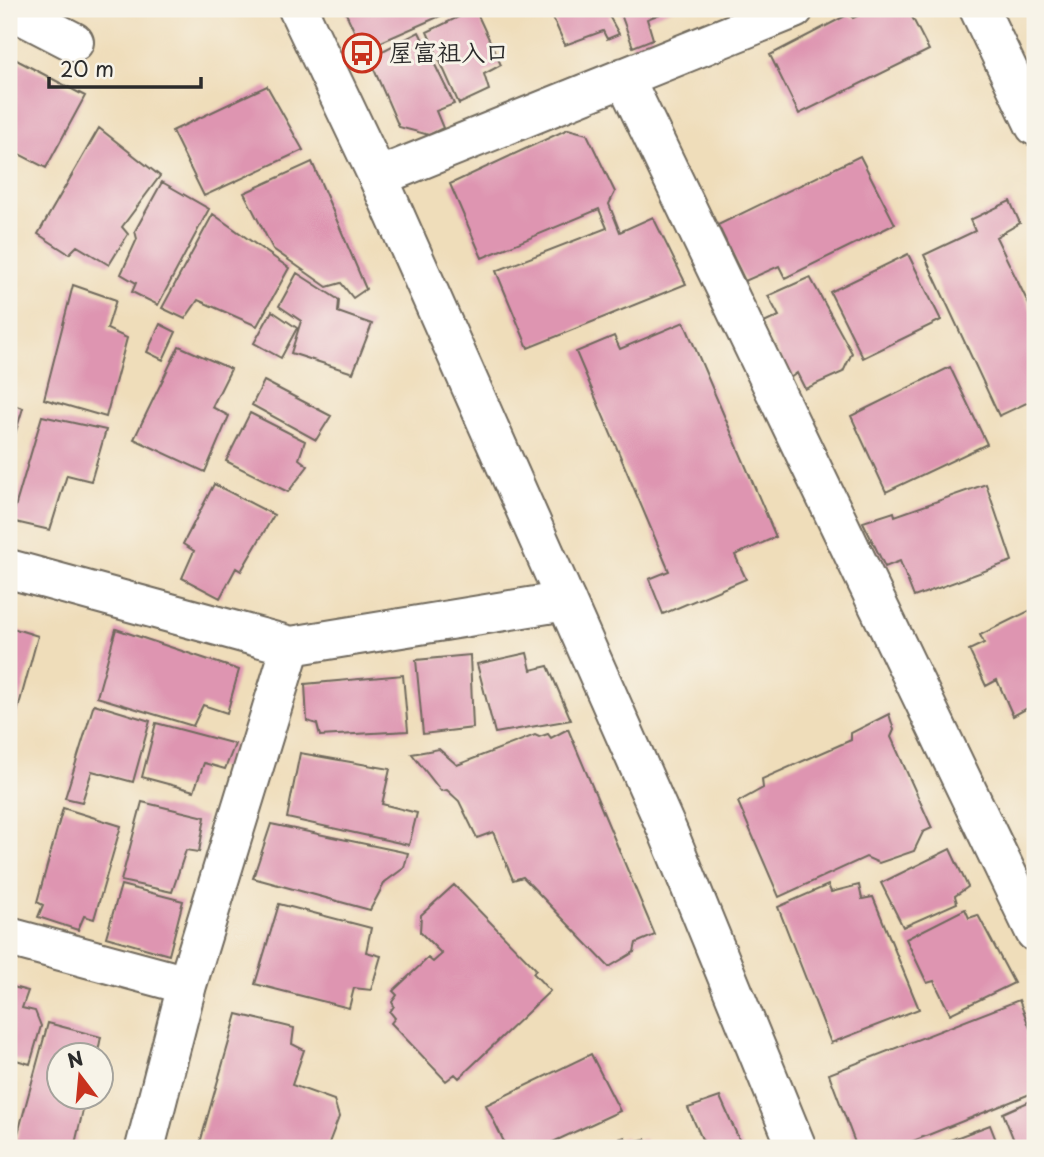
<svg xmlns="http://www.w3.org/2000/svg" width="1044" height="1157" font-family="'Playpen Sans','Klee One',sans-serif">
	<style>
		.building { fill: #de95b1 }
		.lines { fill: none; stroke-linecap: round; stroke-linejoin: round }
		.minor-casing { stroke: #70695d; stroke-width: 42 }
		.tertiary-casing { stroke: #70695d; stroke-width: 42 }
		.minor { stroke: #fff; stroke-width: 38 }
		.tertiary { stroke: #fff; stroke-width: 38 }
		.labels { text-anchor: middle; stroke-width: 6; stroke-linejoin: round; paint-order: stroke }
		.poi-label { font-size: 24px; font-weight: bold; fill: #2b2b2b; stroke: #f7f3e8; text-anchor: start }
	</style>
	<rect width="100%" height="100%" fill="#f7f3e8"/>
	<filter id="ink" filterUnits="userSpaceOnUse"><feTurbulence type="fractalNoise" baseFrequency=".0143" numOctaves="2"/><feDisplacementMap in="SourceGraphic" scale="14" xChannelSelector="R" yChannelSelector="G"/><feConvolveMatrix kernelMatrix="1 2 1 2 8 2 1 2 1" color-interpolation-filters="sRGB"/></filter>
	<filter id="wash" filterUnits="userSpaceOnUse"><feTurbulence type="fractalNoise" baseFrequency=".00686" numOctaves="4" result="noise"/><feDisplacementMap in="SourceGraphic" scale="28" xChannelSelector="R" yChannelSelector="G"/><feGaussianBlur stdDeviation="1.57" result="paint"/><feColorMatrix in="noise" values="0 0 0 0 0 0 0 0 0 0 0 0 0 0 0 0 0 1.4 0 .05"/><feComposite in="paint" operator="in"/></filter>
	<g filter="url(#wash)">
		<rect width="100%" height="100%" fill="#efddba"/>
		<g id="blocks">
			<!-- building -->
			<path class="building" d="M344,9H456L363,50Z
				M475,9L501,65L484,74L489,90L459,104L427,32Z
				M549,9H615L616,13L609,16L619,34L607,39L603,31L565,45Z
				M619,9H673L647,19L653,39L633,47Z
				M872,9H908L929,50L799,114L770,55L849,14L853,18Z
				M419,32L454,104L436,111L443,128L429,135L399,127L369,58Z
				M9,56L85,96L46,168L9,149Z
				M267,86L303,150L204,196L172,131Z
				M99,128L160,176L122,227L128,234L109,265L77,246L69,254L38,234Z
				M568,129L587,134L615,192L609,204L620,232L653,217L686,284L528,348L496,271L607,228L599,209L482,258L450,184Z
				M860,156L895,224L785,278L779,266L745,281L718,225Z
				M312,162L366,289L353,298L341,283L327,287L273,249L244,193Z
				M162,182L209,209L158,305L132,292L136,283L121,274L137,239L135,231Z
				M1010,201L1020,223L996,237L1035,317V399L999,416L924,255L975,231L970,220Z
				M213,214L289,268L257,326L198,300L185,319L162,308Z
				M908,254L941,320L863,358L830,292Z
				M297,273L339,300L338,312L372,324L353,373L291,353L301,321L279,306Z
				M810,277L852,353L843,372L805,389L797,373L790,378L764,323L779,316L768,296Z
				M73,285L116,300L107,329L127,338L106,417L44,399Z
				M272,311L297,328L281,358L254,343Z
				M684,322L776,537L735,555L746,579L663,614L649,579L669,571L576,352L614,336L620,349Z
				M160,324L176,332L163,360L147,352Z
				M179,346L231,369L212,407L229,416L205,472L134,439Z
				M950,367L987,444L886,492L851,416Z
				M264,381L331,416L316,440L252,405Z
				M9,404L23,408L9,454Z
				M250,413L305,441L299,459L308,466L288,492L226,461Z
				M42,416L106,430L91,481L67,475L50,530L11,521Z
				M214,484L274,515L241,571L236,568L220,598L182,578L194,551L183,544Z
				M986,484L1012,561L914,597L900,561L885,567L863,522L894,512L895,516Z
				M1035,608V704L1013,716L997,680L986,686L969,650L984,643L980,635Z
				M9,627L38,636L10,738H9Z
				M116,629L239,670L227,713L203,705L193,726L97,697Z
				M527,653L531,670L548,666L571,720L495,733L477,664Z
				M470,655L473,728L423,734L416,660Z
				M403,675L408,731L320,736L317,724L307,721L305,684Z
				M94,704L150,721L133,782L92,771L82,802L65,798Z
				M889,714L894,730L891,737L932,828L923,832L914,851L879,863L866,857L779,897L738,802L763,788L762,779L851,740V733Z
				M156,723L235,744L225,769L204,763L194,791L142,777Z
				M568,729L655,935L636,943L634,952L609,967L523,877L513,880L493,832L477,838L459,801L447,790L441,791L412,754L439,749L457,765L535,735L539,737L548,734L551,738Z
				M300,753L390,769L382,804L417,813L409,845L287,818Z
				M142,802L205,817L199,852L186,850L172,892L121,881Z
				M63,808L121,826L94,919L84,916L78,930L38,917L43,905L37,902Z
				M271,824L408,853L404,868L385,882L370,910L253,878Z
				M950,849L968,887L955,896L957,903L903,927L881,883Z
				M121,885L183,901L169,955L106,937Z
				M454,885L536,969L533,973L550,991L459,1078L455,1074L446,1081L391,1023L395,1018L390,1012L394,1006L392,1002L397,995L393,991L428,958L433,962L442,954L420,932L421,915Z
				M828,885L831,892L859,885L862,899L873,897L919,1009L831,1043L778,907Z
				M279,904L371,928L366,952L381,956L371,990L354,988L349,1008L255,984Z
				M965,909L969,918L978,915L1014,983L950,1014L934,981L927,983L906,939Z
				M9,986L28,991L22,1008L35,1011L41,1026L30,1064L9,1058Z
				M1019,1000L1035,1041V1092L896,1148H857L829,1074Z
				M237,1014L294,1028L292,1044L304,1050L292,1085L334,1100L339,1117L327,1148H211L212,1146L200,1143Z
				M48,1023L101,1037L97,1056H60V1098H86L74,1148H14Z
				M591,1054L620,1111L540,1148H507L486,1105Z
				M720,1097L743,1148H706L688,1108Z
				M1035,1099V1148H1017L1003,1113Z
				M990,1125L999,1148H929Z
				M625,1137L627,1143L645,1139L648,1148H589Z"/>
		</g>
	</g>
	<g filter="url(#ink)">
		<use href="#blocks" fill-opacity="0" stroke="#70695d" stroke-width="2"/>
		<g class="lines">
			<defs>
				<path id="minor" d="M10,9L74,42
					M979,9L1035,126
					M624,77L1035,932
					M378,177L794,9
					M9,569L291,646L566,601L668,832L797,1148
					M9,937L187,985
					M145,1148L187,985L291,646"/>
				<path id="tertiary" d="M298,9L378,177L566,601"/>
			</defs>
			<!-- minor casing -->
			<use href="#minor" class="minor-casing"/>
			<!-- tertiary casing -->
			<use href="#tertiary" class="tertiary-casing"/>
			<!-- minor -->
			<use href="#minor" class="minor"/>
			<!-- tertiary -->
			<use href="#tertiary" class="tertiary"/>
		</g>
	</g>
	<!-- icons -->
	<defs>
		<symbol id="bus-ring" viewBox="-11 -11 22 22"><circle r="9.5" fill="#f7f3e8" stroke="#c8321e" stroke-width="1.5"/><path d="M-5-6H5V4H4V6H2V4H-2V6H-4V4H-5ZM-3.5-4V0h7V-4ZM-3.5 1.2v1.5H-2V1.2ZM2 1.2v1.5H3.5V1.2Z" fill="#c8321e"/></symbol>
	</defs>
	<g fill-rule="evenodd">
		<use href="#bus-ring" x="340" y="31" width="44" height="44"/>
	</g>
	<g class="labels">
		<!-- poi labels -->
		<g class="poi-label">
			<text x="389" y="61">屋富祖入口</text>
		</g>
	</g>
	<!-- margin -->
	<rect width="1044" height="1157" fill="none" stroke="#f7f3e8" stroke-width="35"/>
	<!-- north arrow -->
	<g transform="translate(80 1076) rotate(344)"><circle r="33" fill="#f7f3e8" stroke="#a5a39c" stroke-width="2"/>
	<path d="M0-5L12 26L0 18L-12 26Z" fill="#c8321e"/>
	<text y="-10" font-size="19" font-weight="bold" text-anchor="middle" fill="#2b2b2b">N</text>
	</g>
	<!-- scale -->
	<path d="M49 77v10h152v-10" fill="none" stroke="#2b2b2b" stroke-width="3.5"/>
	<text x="60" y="77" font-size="21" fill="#2b2b2b" stroke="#f7f3e8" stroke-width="5" paint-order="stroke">20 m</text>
</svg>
